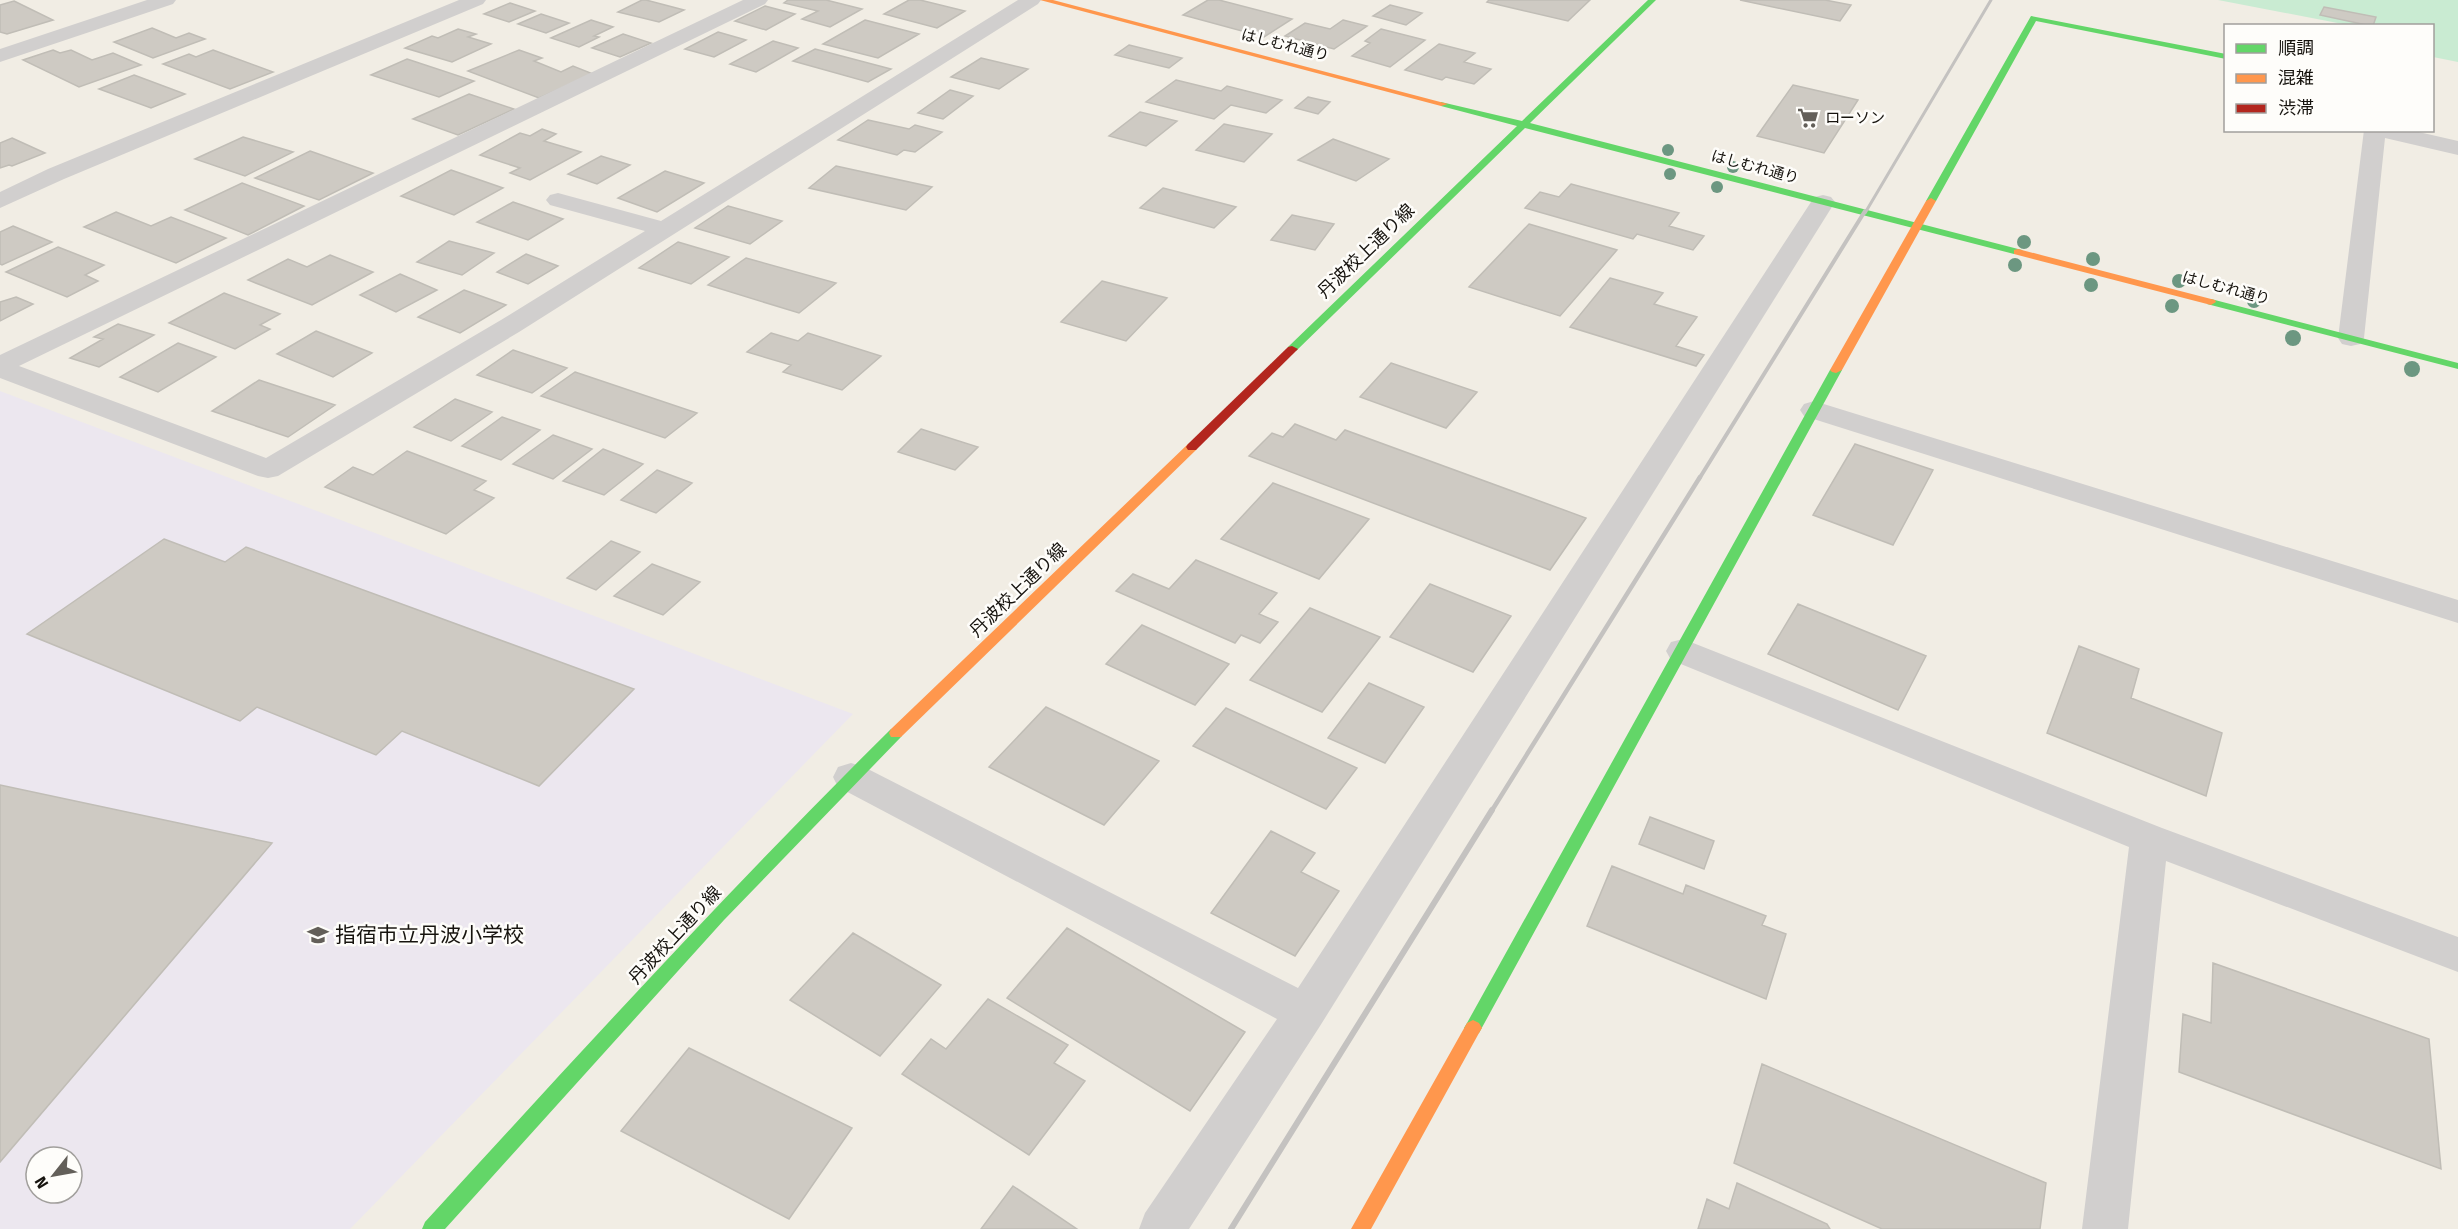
<svg xmlns="http://www.w3.org/2000/svg" width="2458" height="1229" font-family="'Fira Sans','Noto Sans JP',sans-serif">
	<style>
		.education { fill: #ece7ef; fill-rule: evenodd }
		.green { fill: #c9ebd2 }
		.building { fill: #cecac3; stroke: #c0bdb6; stroke-width: 1.5 }
		.lines { fill: none; stroke-linecap: round; stroke-linejoin: round }
		.street { fill: #d1cfce; fill-rule: evenodd }
		.fast { fill: #63d668; fill-rule: evenodd }
		.slow { fill: #ff974d; fill-rule: evenodd }
		.jam { fill: #b3261e; fill-rule: evenodd }
		.rail-far3 { stroke: #c4c2c0; stroke-width: 3 }
		.rail-far2 { stroke: #c4c2c0; stroke-width: 4 }
		.rail-far1 { stroke: #c4c2c0; stroke-width: 4.5 }
		.rail { stroke: #c4c2c0; stroke-width: 6 }
		.tree { fill: #6c9781 }
		.labels { text-anchor: middle; stroke-width: 5; stroke-linejoin: round; paint-order: stroke }
		.far-street-label { font-size: 15px; fill: #16130e; stroke: #fefdfa }
		.far-poi-label { font-size: 15px; fill: #16130e; stroke: #fefdfa; text-anchor: start }
		.street-label { font-size: 18px; fill: #16130e; stroke: #fefdfa }
		.near-poi-label { font-size: 21px; fill: #16130e; stroke: #fefdfa; text-anchor: start }
	</style>
	<rect width="100%" height="100%" fill="#f1ede4"/>
	<!-- education -->
	<path class="education" d="M0,391L853,714L350,1229H0ZM36,1157H72V1193H36Z"/>
	<!-- green -->
	<path class="green" d="M2218,0H2458V62L2433,57L2432,26L2348,25Z"/>
	<!-- building -->
	<path class="building" d="M642,0H646L684,10L659,22L618,12Z
		M788,0H826L862,9L830,27L802,19L818,11L784,3Z
		M909,0H920L965,11L937,28L884,14Z
		M1208,0H1219L1292,19L1264,37L1183,15Z
		M1489,0H1590L1568,21L1487,2Z
		M1740,0H1825L1851,5L1840,21Z
		M14,1L53,20L7,34L0,32V5Z
		M510,3L535,11L509,22L484,14Z
		M1390,5L1422,13L1406,25L1373,16Z
		M765,6L795,14L766,30L735,21Z
		M2324,7L2376,17L2373,26H2371L2320,15Z
		M541,14L569,23L546,33L518,24Z
		M591,20L613,27L594,36L599,37L579,47L551,38Z
		M865,20L919,34L878,58L823,44Z
		M1343,20L1367,26L1334,49L1285,36L1305,23L1330,29Z
		M152,28L176,38L189,33L205,39L153,58L114,42Z
		M458,29L476,34L468,37L491,44L452,62L405,48L432,36L438,38Z
		M1381,29L1425,40L1390,67L1352,56L1370,43L1365,41Z
		M718,32L746,40L714,57L685,49Z
		M623,34L651,43L620,57L592,48Z
		M773,41L798,48L756,72L730,64Z
		M1439,44L1475,53L1464,62L1491,69L1474,84L1446,77L1442,80L1405,70Z
		M1129,45L1182,58L1169,68L1115,55Z
		M815,49L891,69L868,82L793,61Z
		M53,50L60,53L71,50L92,60L113,53L141,65L79,87L23,60Z
		M213,50L273,72L230,89L163,64L189,54L196,57Z
		M519,50L542,58L534,61L561,72L573,66L593,74L539,98L468,71Z
		M981,58L1028,69L999,89L951,77Z
		M407,59L474,81L439,97L371,75Z
		M134,75L185,94L151,108L99,89Z
		M1176,80L1221,91L1227,86L1282,100L1266,113L1231,105L1214,119L1146,102Z
		M1793,85L1858,100L1824,153L1757,136Z
		M950,90L973,96L943,119L918,113Z
		M469,94L514,109L458,135L413,119Z
		M1308,97L1330,102L1318,114L1295,108Z
		M1140,112L1177,121L1146,146L1109,136Z
		M868,120L909,129L915,125L942,132L915,152L904,150L897,155L838,140Z
		M1224,124L1272,134L1244,162L1196,150Z
		M542,129L556,134L544,141L581,152L530,180L510,173L520,168L480,155L520,133L530,136Z
		M243,137L293,152L245,176L195,159Z
		M12,138L45,153L12,166L9,165L0,168V143Z
		M1333,139L1389,159L1356,181L1298,160Z
		M310,151L373,173L319,200L255,178Z
		M601,156L630,165L597,184L568,174Z
		M836,166L932,187L906,210L809,188Z
		M451,170L503,188L454,215L401,196Z
		M665,171L704,183L657,212L618,198Z
		M242,183L304,206L248,235L185,210Z
		M1571,184L1679,213L1669,226L1704,236L1693,250L1637,234L1633,239L1525,208L1540,192L1559,197Z
		M1163,188L1236,207L1214,228L1140,208Z
		M513,202L563,219L528,240L477,222Z
		M728,206L782,221L750,244L695,228Z
		M116,212L151,226L171,217L226,238L176,263L84,227Z
		M1292,215L1334,224L1315,250L1271,240Z
		M1529,224L1617,250L1560,316L1469,287Z
		M13,226L52,242L2,265L0,264V232Z
		M449,241L494,253L462,275L417,262Z
		M678,242L729,257L691,284L639,268Z
		M58,247L104,265L85,275L98,281L67,297L6,272Z
		M526,254L558,266L528,284L497,272Z
		M330,255L373,272L312,305L248,280L288,259L307,267Z
		M746,258L836,283L799,313L708,285Z
		M400,274L437,290L396,312L360,295Z
		M1610,278L1663,293L1654,304L1697,317L1676,346L1704,355L1696,366L1570,327Z
		M1102,281L1167,298L1126,341L1061,322Z
		M464,290L506,305L460,333L418,317Z
		M224,293L280,314L260,325L270,329L235,349L169,323Z
		M16,297L33,304L0,321V302Z
		M118,324L154,335L99,367L70,358L103,339L94,337Z
		M316,331L372,353L333,377L277,354Z
		M771,333L798,341L808,333L881,356L842,390L783,372L791,365L747,352Z
		M178,343L216,357L158,392L120,377Z
		M513,350L567,368L532,393L477,375Z
		M1391,363L1477,392L1446,428L1360,397Z
		M575,372L697,413L665,438L541,396Z
		M259,380L335,405L288,437L212,411Z
		M455,399L492,412L451,441L414,427Z
		M502,417L540,430L501,460L462,446Z
		M1295,424L1336,440L1345,430L1586,518L1550,570L1249,456L1272,433L1283,437Z
		M921,429L978,447L955,470L898,452Z
		M553,435L592,449L553,479L513,464Z
		M1855,444L1933,470L1893,545L1813,515Z
		M603,449L643,464L604,495L563,481Z
		M407,451L486,481L474,490L494,498L446,534L325,487L353,467L373,475Z
		M657,470L692,483L656,513L621,500Z
		M1273,483L1369,519L1319,579L1221,539Z
		M164,539L225,562L246,547L634,689L539,786L402,731L376,755L257,707L240,721L27,634Z
		M611,541L640,552L596,590L567,578Z
		M1196,560L1277,593L1259,614L1278,622L1260,643L1241,635L1235,643L1116,591L1133,574L1169,589Z
		M652,564L700,582L663,615L614,596Z
		M1430,584L1511,616L1473,672L1390,637Z
		M1798,604L1926,656L1898,710L1768,654Z
		M1310,608L1380,637L1322,712L1250,680Z
		M1142,625L1229,664L1195,705L1106,664Z
		M2079,646L2139,669L2131,698L2222,733L2206,796L2047,733Z
		M1369,683L1424,707L1385,763L1328,738Z
		M1046,707L1159,761L1104,825L989,767Z
		M1226,708L1357,768L1326,809L1193,746Z
		M0,785L272,843L0,1162Z
		M1650,817L1714,841L1704,869L1639,844Z
		M1271,831L1315,853L1301,872L1339,891L1295,956L1211,913Z
		M1612,866L1683,894L1686,885L1766,916L1762,925L1786,934L1766,999L1587,926Z
		M1067,928L1245,1032L1190,1111L1007,998Z
		M853,933L941,985L880,1056L790,1000Z
		M2213,963L2429,1039L2441,1169L2179,1072L2183,1014L2211,1023Z
		M988,999L1068,1045L1054,1063L1085,1081L1029,1155L902,1074L931,1039L946,1049Z
		M689,1048L852,1128L789,1219L621,1131Z
		M1762,1064L2046,1183L2040,1229H1882L1734,1163Z
		M1737,1183L1827,1224L1830,1229H1698L1707,1199L1729,1209Z
		M1013,1186L1077,1229H981Z"/>
	<g class="lines">
		<!-- street -->
		<path class="street" d="M147,0H176L173,4L0,62V49Z
			M459,0H486L483,4L64,179L0,208V192L48,169Z
			M743,0H768L765,4L19,366L266,458L501,320L645,231L550,205L546,200L550,195L558,193L661,221L1018,0H1041L1038,4L519,332L278,476L268,478L258,476L0,378V355Z
			M2364,130H2410L2458,141V155L2385,138L2364,338L2360,344L2351,346L2342,344L2338,338Z
			M1823,195L1831,197L1835,202L1320,1026L1189,1229H1139L1145,1213L1277,1019L838,787L833,777L838,767L851,763L864,767L1298,988L1811,202L1815,197Z
			M1814,401L2458,600V623L1804,416L1800,410L1804,404Z
			M1683,639L2162,828L2458,937V972L2166,861L2128,1229H2082L2129,847L1671,660L1666,651L1671,642Z"/>
		<!-- fast -->
		<path class="fast" d="M1648,0H1656L1530,123L2022,250L2023,252L2022,254H2014L1525,128L1296,351H1288V347L1517,126L1441,106V102L1522,121Z
			M2031,16L2226,54V59L2036,21L1936,201L1928,203L1926,201Z
			M2211,299L2458,363V369L2207,304V300Z
			M1836,367L1842,370L1479,1033L1473,1036L1467,1033L1464,1028L1467,1023L1830,370Z
			M896,728L901,729L903,733L901,737L724,920L445,1229H422L425,1222C578,1055 730,888 891,729Z"/>
		<!-- slow -->
		<path class="slow" d="M1040,0H1053L1448,104L1441,106Z
			M1931,198L1936,201L1842,370L1836,373L1832,372L1830,370L1926,201Z
			M2018,249L2215,300L2216,302L2211,305L2014,254V250Z
			M1192,443L1198,447L1196,450L901,737H891L889,733L891,729L1188,444Z
			M1473,1020L1479,1023L1482,1028L1479,1033L1371,1229H1351L1467,1023Z"/>
		<!-- jam -->
		<path class="jam" d="M1292,346L1298,349L1296,351L1196,450H1188L1186,447L1188,444L1288,347Z"/>
		<!-- rail-far3 -->
		<path class="rail-far3" d="M1865,213L1991,0"/>
		<!-- rail-far2 -->
		<path class="rail-far2" d="M1699,479L1865,211"/>
		<!-- rail-far1 -->
		<path class="rail-far1" d="M1491,812L1700,477"/>
		<!-- rail -->
		<path class="rail" d="M1231,1229L1492,810"/>
	</g>
	<!-- trees -->
	<g class="tree">
		<circle cx="1668" cy="150" r="6"/>
		<circle cx="1733" cy="167" r="6"/>
		<circle cx="1670" cy="174" r="6"/>
		<circle cx="1717" cy="187" r="6"/>
		<circle cx="2024" cy="242" r="7"/>
		<circle cx="2093" cy="259" r="7"/>
		<circle cx="2015" cy="265" r="7"/>
		<circle cx="2179" cy="281" r="7"/>
		<circle cx="2091" cy="285" r="7"/>
		<circle cx="2254" cy="301" r="7"/>
		<circle cx="2172" cy="306" r="7"/>
		<circle cx="2293" cy="338" r="8"/>
		<circle cx="2412" cy="369" r="8"/>
	</g>
	<!-- icons -->
	<defs>
		<symbol id="supermarket-bare" viewBox="-9 -9 18 18"><path d="M-6-5.5h2.5l.6 2H6L4.5 2H-2.5L-4.4-4H-6ZM-1.5 3.2a1.3 1.3 0 1 0 .1 0ZM3 3.2a1.3 1.3 0 1 0 .1 0Z" fill="#635f59" stroke="#fefdfa" stroke-width="2.5" paint-order="stroke"/></symbol>
		<symbol id="school-bare" viewBox="-9 -9 18 18"><path d="M0-5L7-2L0 1L-7-2ZM-4 1L0 2.5L4 1V4Q0 6-4 4Z" fill="#635f59" stroke="#fefdfa" stroke-width="2.5" paint-order="stroke"/></symbol>
	</defs>
	<g fill-rule="evenodd">
		<use href="#supermarket-bare" x="1793" y="103" width="30" height="30"/>
		<use href="#school-bare" x="303" y="920" width="30" height="30"/>
	</g>
	<g class="labels">
		<!-- far-street labels -->
		<g class="far-street-label">
			<text transform="translate(1285 45) rotate(14)" y="5">はしむれ通り</text>
			<text transform="translate(1755 167) rotate(15)" y="5">はしむれ通り</text>
			<text transform="translate(2226 288) rotate(15)" y="5">はしむれ通り</text>
		</g>
		<!-- far-poi labels -->
		<g class="far-poi-label">
			<text x="1825" y="123">ローソン</text>
		</g>
		<!-- street labels -->
		<g class="street-label">
			<text transform="translate(1366 251) rotate(-44)" y="6">丹波校上通り線</text>
			<text transform="translate(1018 590) rotate(-44)" y="6">丹波校上通り線</text>
			<text transform="translate(675 935) rotate(-47)" y="6">丹波校上通り線</text>
		</g>
		<!-- near-poi labels -->
		<g class="near-poi-label">
			<text x="335" y="942">指宿市立丹波小学校</text>
		</g>
	</g>
	<!-- legend -->
	<rect x="2224" y="24" width="210" height="108" fill="#fefdfa" stroke="#a19f9c" stroke-width="1.5"/>
	<rect x="2236" y="44" width="30" height="9" fill="#63d668" stroke="#a19f9c" stroke-width="1.5"/>
	<text x="2278" y="54" font-size="18" fill="#16130e">順調</text>
	<rect x="2236" y="74" width="30" height="9" fill="#ff974d" stroke="#a19f9c" stroke-width="1.5"/>
	<text x="2278" y="84" font-size="18" fill="#16130e">混雑</text>
	<rect x="2236" y="104" width="30" height="9" fill="#b3261e" stroke="#a19f9c" stroke-width="1.5"/>
	<text x="2278" y="114" font-size="18" fill="#16130e">渋滞</text>
	<!-- north arrow -->
	<g transform="translate(54 1175) rotate(239)"><circle r="28" fill="#fefdfa" stroke="#a19f9c" stroke-width="1.5"/>
	<path d="M0-4.5L10 22L0 15L-10 22Z" fill="#635f59"/>
	<text y="-9" font-size="16" font-weight="bold" text-anchor="middle" fill="#16130e">N</text>
	</g>
</svg>
